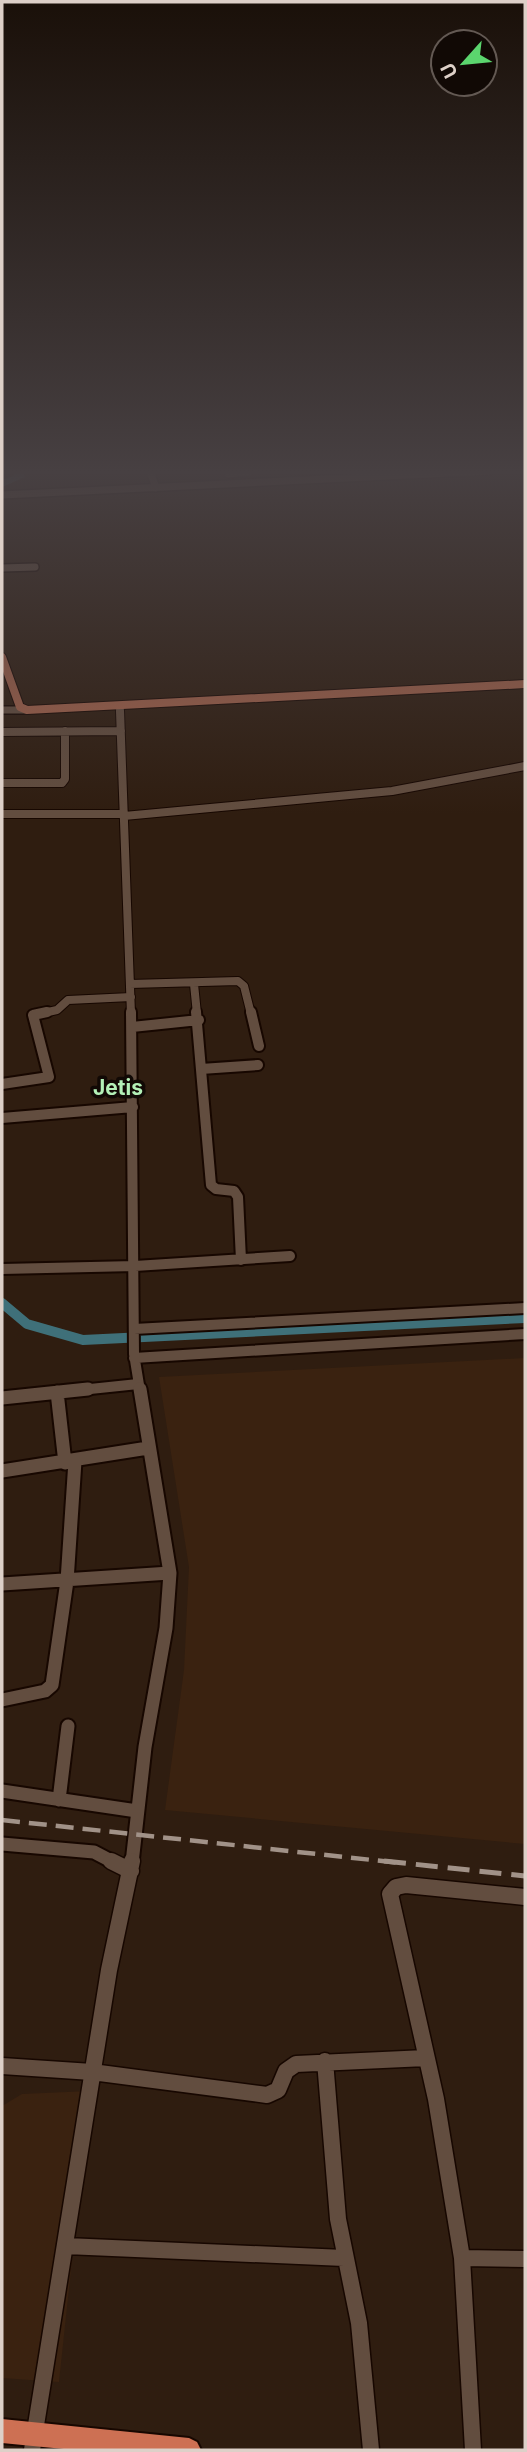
<svg xmlns="http://www.w3.org/2000/svg" width="527" height="2452" font-family="Inter,sans-serif">
	<style>
		.built { fill: #3a2210 }
		.lines { fill: none; stroke-linecap: round; stroke-linejoin: round }
		.canal { stroke: #3f7079; stroke-width: 10 }
		.river { fill: #3f7079; fill-rule: evenodd }
		.minor-far4-casing { stroke: #170700; stroke-width: 10 }
		.minor-far3-casing { stroke: #170700; stroke-width: 10 }
		.minor-far2-casing { stroke: #170700; stroke-width: 14 }
		.minor-far1-casing { stroke: #170700; stroke-width: 17 }
		.minor-casing { stroke: #170700; stroke-width: 19 }
		.major-casing { stroke: #170700; stroke-width: 10 }
		.highway-casing { stroke: #170700; stroke-width: 4 }
		.minor-far4 { stroke: #624d3f; stroke-width: 7 }
		.minor-far3 { stroke: #624d3f; stroke-width: 8 }
		.minor-far2 { stroke: #624d3f; stroke-width: 10 }
		.minor-far1 { stroke: #624d3f; stroke-width: 13 }
		.minor { stroke: #624d3f; stroke-width: 16 }
		.major { stroke: #a2624b; stroke-width: 8 }
		.highway { fill: #cd7053; fill-rule: evenodd }
		.rail-far1 { stroke: #a19288; stroke-width: 4.5; stroke-dasharray: 18 9; stroke-linecap: butt }
		.rail { stroke: #a19288; stroke-width: 5; stroke-dasharray: 22 10; stroke-linecap: butt }
		.labels { text-anchor: middle; stroke-width: 7; stroke-linejoin: round; paint-order: stroke }
		.quarter-label { font-size: 21px; font-weight: bold; fill: #b3f0b7; stroke: #110905 }
	</style>
	<rect width="100%" height="100%" fill="#2f1d10"/>
	<!-- built -->
	<path class="built" d="M525,1358V1844L165,1810L184,1670L189,1567L159,1377Z
		M90,2091L59,2382L2,2378V2106L22,2094Z"/>
	<g class="lines">
		<!-- canal -->
		<path class="canal" d="M2,1303L27,1324L83,1340L525,1318"/>
		<!-- river -->
		<path class="river" d="M12,471H22L25,477L2,487V480L14,476Z"/>
		<defs>
			<path id="minor-far4" d="M150,471L156,488
				M228,474L249,472
				M2,495L490,471
				M2,568L35,567
				M120,707V712
				M2,710H24"/>
			<path id="minor-far3" d="M120,711L131,1014
				M2,732L121,731
				M2,783H62L65,779V731
				M2,814H124
				M124,816L392,791L525,766
				M130,984L238,981L244,986L251,1014
				M194,984L197,1014
				M39,1014L57,1010L68,1000L131,997"/>
			<path id="minor-far2" d="M131,1012L134,1354L140,1391
				M196,1012L211,1185L216,1189L234,1191L238,1197L241,1260
				M251,1012L259,1046
				M132,1027L199,1020
				M201,1069L258,1065
				M2,1084L49,1077L33,1015L47,1012
				M2,1118L133,1107
				M2,1269L135,1266L290,1256
				M134,1329L525,1308
				M134,1358L525,1334
				M71,1391L138,1384"/>
			<path id="minor-far1" d="M57,1392L65,1463
				M2,1398L88,1389
				M2,1471L148,1448
				M2,1584L170,1573
				M2,1700L45,1691L52,1685L67,1581L75,1461
				M2,1791L137,1811
				M59,1800L68,1726
				M2,1844L94,1852L115,1863
				M132,1863L145,1747L166,1628L170,1573L140,1389"/>
			<path id="minor" d="M111,1861L131,1871
				M325,2061L338,2219L359,2323L371,2450
				M2,2066L92,2072L267,2095L278,2090L286,2071L296,2064L426,2058
				M66,2246L344,2258
				M462,2258L525,2259
				M32,2450L109,1970L132,1861
				M473,2450L462,2258L436,2099L390,1894L396,1887L406,1885L525,1897"/>
			<path id="major" d="M2,657L20,707L27,710L525,684"/>
			<path id="highway" d="M2,2419L189,2438L197,2442L201,2450H74L2,2443Z"/>
		</defs>
		<!-- minor-far4 casing -->
		<use href="#minor-far4" class="minor-far4-casing"/>
		<!-- minor-far3 casing -->
		<use href="#minor-far3" class="minor-far3-casing"/>
		<!-- minor-far2 casing -->
		<use href="#minor-far2" class="minor-far2-casing"/>
		<!-- minor-far1 casing -->
		<use href="#minor-far1" class="minor-far1-casing"/>
		<!-- minor casing -->
		<use href="#minor" class="minor-casing"/>
		<!-- major casing -->
		<use href="#major" class="major-casing"/>
		<!-- highway casing -->
		<use href="#highway" class="highway-casing"/>
		<!-- minor-far4 -->
		<use href="#minor-far4" class="minor-far4"/>
		<!-- minor-far3 -->
		<use href="#minor-far3" class="minor-far3"/>
		<!-- minor-far2 -->
		<use href="#minor-far2" class="minor-far2"/>
		<!-- minor-far1 -->
		<use href="#minor-far1" class="minor-far1"/>
		<!-- minor -->
		<use href="#minor" class="minor"/>
		<!-- major -->
		<use href="#major" class="major"/>
		<!-- highway -->
		<use href="#highway" class="highway"/>
		<!-- rail-far1 -->
		<path class="rail-far1" d="M2,1820L400,1863"/>
		<!-- rail -->
		<path class="rail" d="M384,1861L525,1876"/>
	</g>
	<!-- sky -->
	<linearGradient id="sky" x2="0" y2="1"><stop stop-color="#1a1009"/><stop offset="0.58" stop-color="#474042"/><stop offset="1" stop-color="#474042" stop-opacity="0"/></linearGradient>
	<rect width="527" height="814" fill="url(#sky)"/>
	<g class="labels">
		<!-- quarter labels -->
		<g class="quarter-label">
			<text x="118" y="1095">Jetis</text>
		</g>
	</g>
	<!-- border -->
	<rect width="527" height="2452" fill="none" stroke="#ddd0c8" stroke-width="7"/>
	<!-- north arrow -->
	<g transform="translate(464 63) rotate(243)"><circle r="33" fill="#110905" stroke="#635953" stroke-width="2"/>
	<path d="M0-5L12 26L0 18L-12 26Z" fill="#5bd56e"/>
	<text y="-10" font-size="19" font-weight="bold" text-anchor="middle" fill="#ddd0c8">U</text>
	</g>
</svg>
